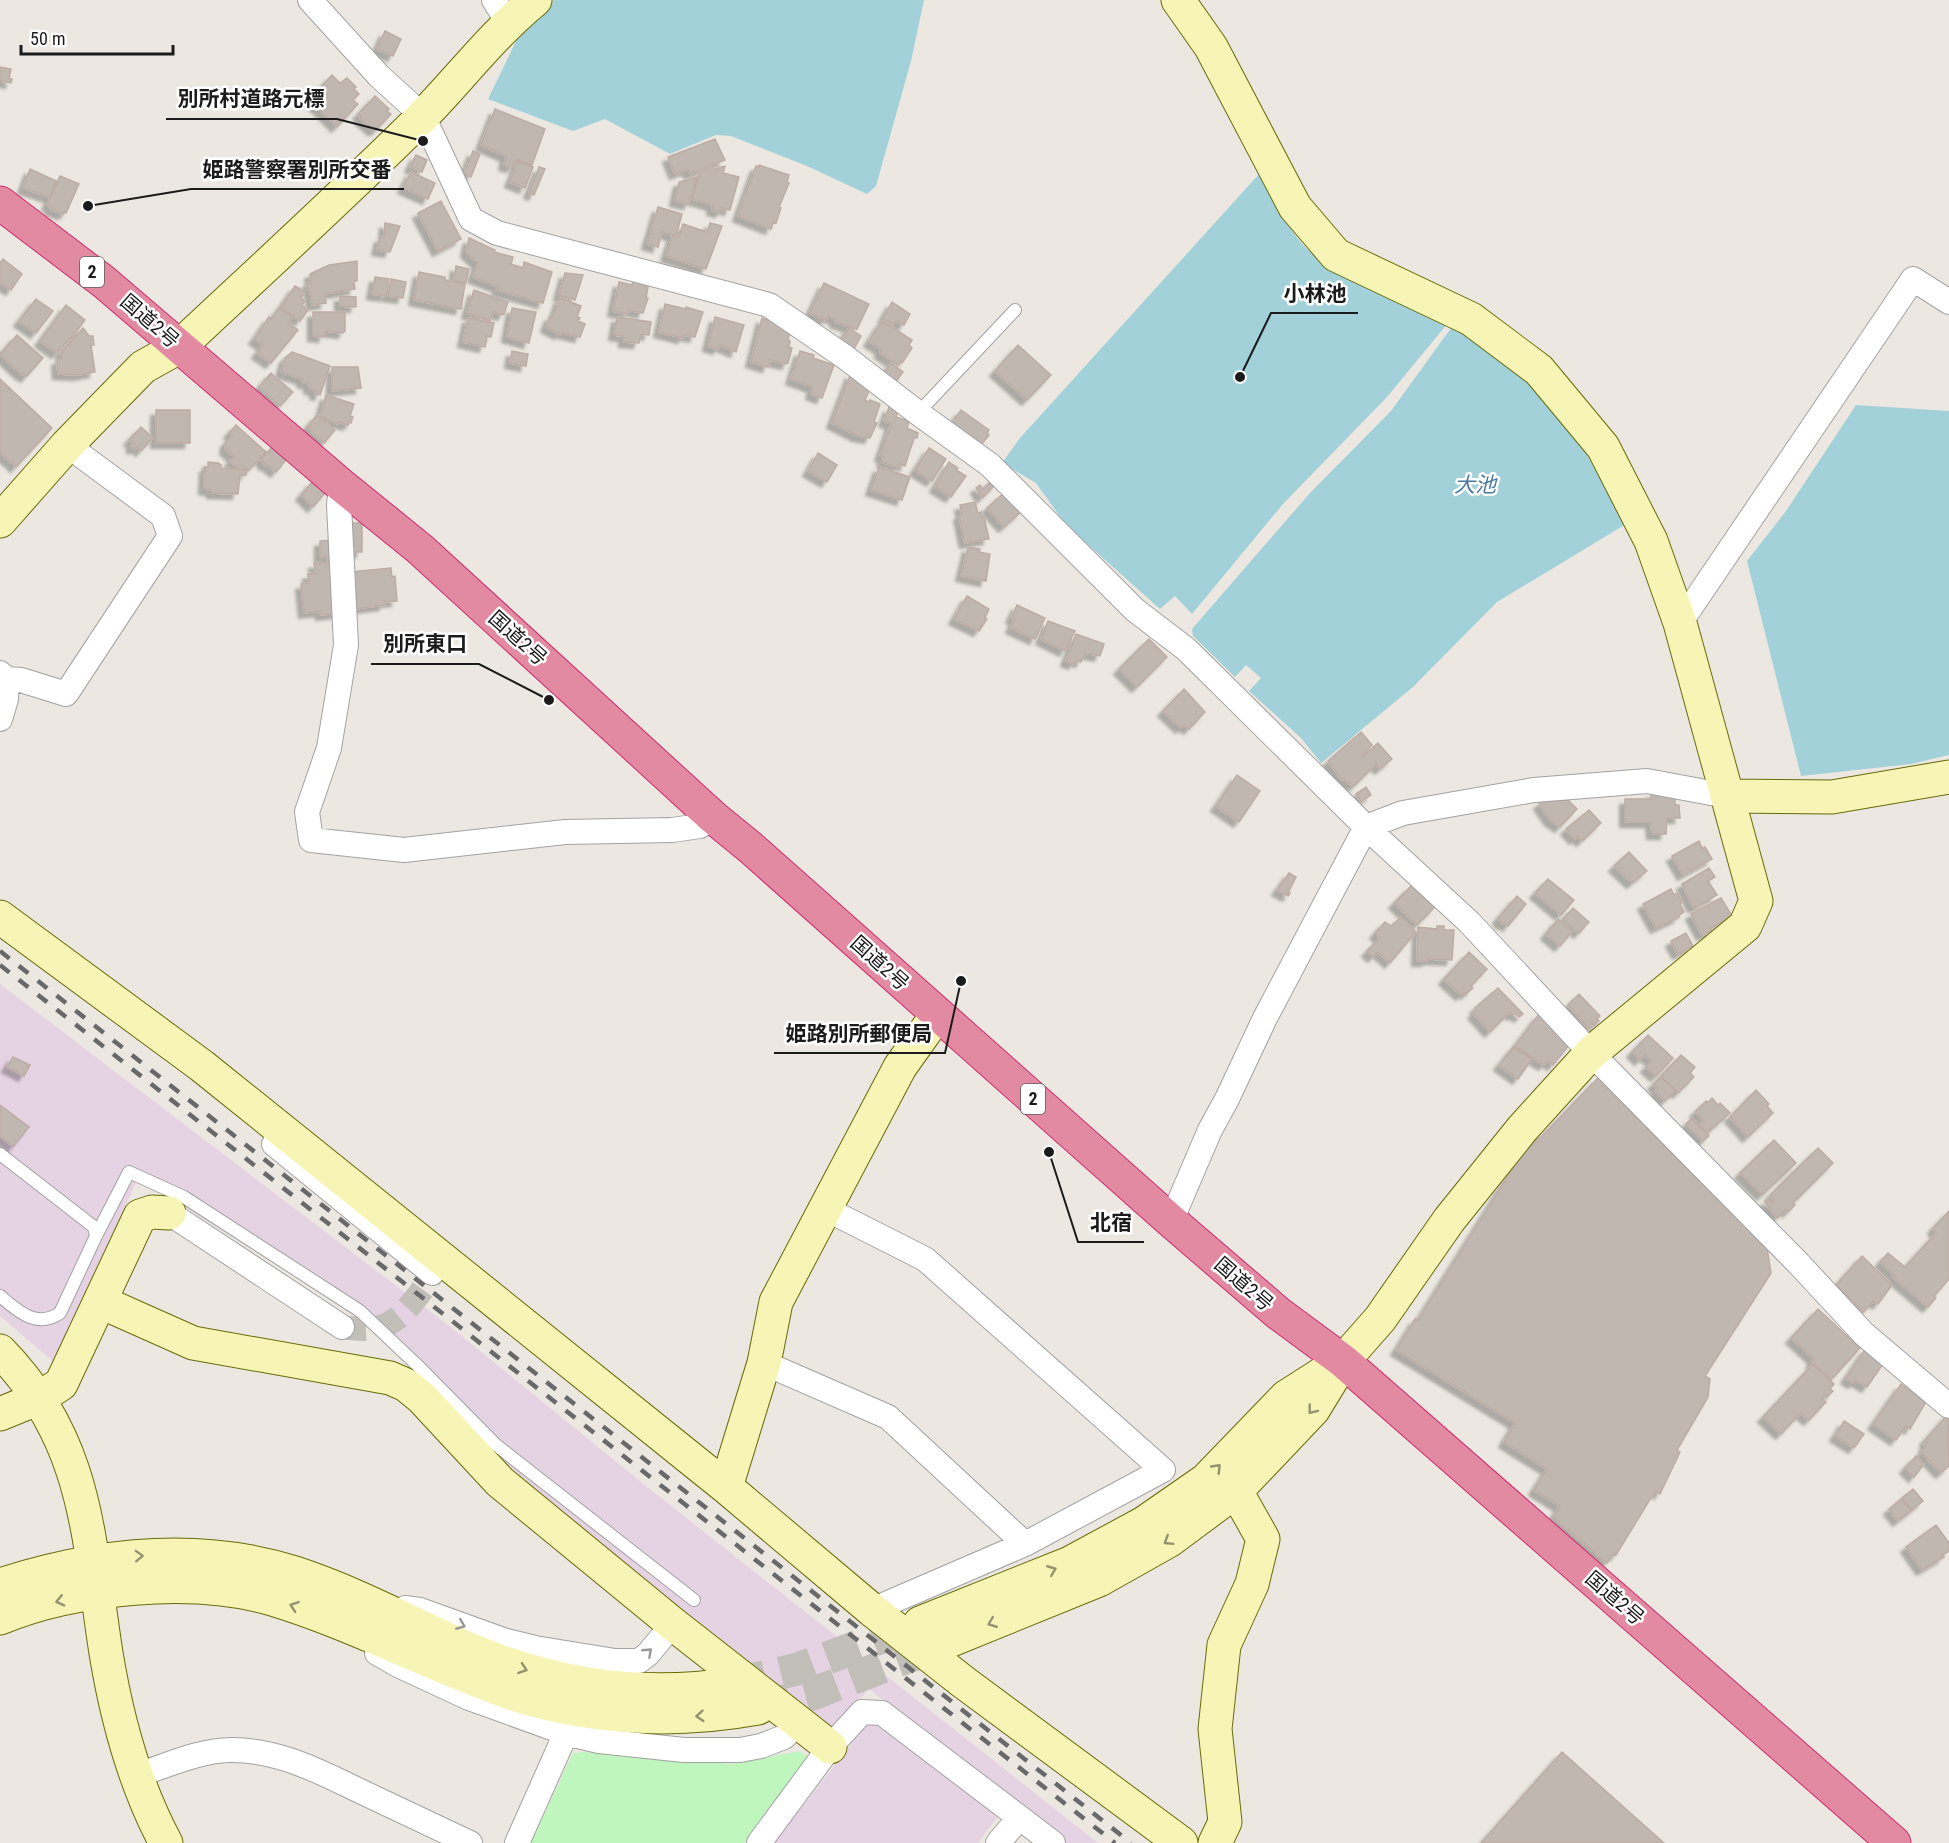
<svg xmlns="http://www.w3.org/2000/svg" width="1949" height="1843" font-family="'Roboto Condensed','Noto Sans JP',sans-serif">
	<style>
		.industrial { fill: #e5d3e3 }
		.park { fill: #bef6be }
		.water { fill: #a2d1d9 }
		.building { fill: #c0b7b1; stroke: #bdada4; stroke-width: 1.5; filter: url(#shadow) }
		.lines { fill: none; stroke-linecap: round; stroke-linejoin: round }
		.street-tunnel { stroke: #c2bfb9; stroke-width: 24; stroke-dasharray: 24 12; stroke-linecap: butt }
		.secondary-tunnel { stroke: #c2bfb9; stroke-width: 33; stroke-dasharray: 33 16; stroke-linecap: butt }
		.lane-casing { stroke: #a2a2a2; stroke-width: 14 }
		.street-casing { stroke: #a2a2a2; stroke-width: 26 }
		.secondary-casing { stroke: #686b09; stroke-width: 35 }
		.highway-casing { stroke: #ce2a6f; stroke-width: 35 }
		.lane { stroke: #fff; stroke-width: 12 }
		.street { stroke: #fff; stroke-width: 24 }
		.secondary { stroke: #f6f5b5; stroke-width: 33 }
		.highway { stroke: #e28aa1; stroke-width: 33 }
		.rail { stroke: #696969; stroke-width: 4.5; stroke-dasharray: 12 12; stroke-linecap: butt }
		.oneway { stroke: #939370 }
		.oneway2 { stroke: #989898 }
		.labels { text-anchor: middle; stroke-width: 5; stroke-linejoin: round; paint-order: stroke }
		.shield { fill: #fff; stroke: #5f5f5f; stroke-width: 1.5 }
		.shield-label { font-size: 18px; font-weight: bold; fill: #1b1b1b }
		.street-label { font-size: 20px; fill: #1b1b1b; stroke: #fff }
		.water-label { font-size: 21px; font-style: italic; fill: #497a9f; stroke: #fff }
		.leader { fill: none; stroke: #1b1b1b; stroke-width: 2 }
		.callout-dot { fill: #1b1b1b; stroke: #fff; stroke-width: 2 }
		.callout-label { font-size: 21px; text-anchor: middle; font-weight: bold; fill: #1b1b1b; stroke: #fff; stroke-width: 5; stroke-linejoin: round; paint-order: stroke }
	</style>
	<defs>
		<filter id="shadow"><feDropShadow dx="-5.5" dy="5.5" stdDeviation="1.5" flood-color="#0004"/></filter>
	</defs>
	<rect width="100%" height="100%" fill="#ece8e1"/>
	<!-- industrial -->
	<path class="industrial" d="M0,984L453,1329L646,1486L1098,1843H1066L869,1689L830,1733L476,1441L409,1366L352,1312L172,1199L136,1182L55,1363L0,1316Z
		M873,1716L999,1815L978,1843H774Z"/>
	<!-- park -->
	<path class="park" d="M800,1751L810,1759L744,1843H531L573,1753L585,1752L731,1764Z"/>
	<!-- water -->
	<path class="water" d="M554,0H924L911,61L876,186L867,194L807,166L731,136L716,135L670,154L605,119L573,131L488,99L521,31Z
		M1260,173C1272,194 1289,232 1306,248C1340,281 1403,303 1448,323L1387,397L1283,504L1192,614L1175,596L1160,609L1066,525L1036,483L1002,463L1020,438Z
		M1454,324L1523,374L1567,420L1626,524L1497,602L1413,687L1321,763L1301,738L1249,691L1261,678L1246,665L1235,677L1193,636L1192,629L1310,493L1391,411Z
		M1856,405L1949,411V755L1911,764L1801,776L1747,561L1786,511Z"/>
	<!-- building -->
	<path class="building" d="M385,31L401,39L393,56L377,49Z
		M0,67L11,69L9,79H12L11,83L0,81Z
		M332,75L340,83L347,78L356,87L354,89L359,94L353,100L358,104L337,127L309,99Z
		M375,96L389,109L387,111L391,114L376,130H373L360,118L361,116L358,114Z
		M495,109L545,129L532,165L517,160L512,167L504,165L506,156L481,145Z
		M715,139L725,160L692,173L690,174L688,169L675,174L668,157Z
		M473,151L480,154L471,177L464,174Z
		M416,155L427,160L422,172L410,167Z
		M518,162L533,167L525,188L510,182Z
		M759,165L789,175L787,182L789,183L779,207L781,208L776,223L773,222L771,229L738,216L756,166L758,167Z
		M725,166L723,173L739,177L730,210L722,208L721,212L712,210L713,205L692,199L699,173Z
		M539,167L545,169L534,195L529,193Z
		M30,169L56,181L50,197L23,188Z
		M411,172L435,183L428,199L403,188Z
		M60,176L79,184L66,213L64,212L63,214L50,209L51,206L47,205Z
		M697,177L689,204L675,201L679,182Z
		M441,201L461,239L438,251L418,213Z
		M658,207L682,214L676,236L662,232L658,247L647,244Z
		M385,223L400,226L390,252L377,250L380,237L384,238Z
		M710,223L722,226L706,269L666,256L673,235L679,237L683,224L707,232Z
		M469,238L495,250L494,252L513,257L511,264L523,268L524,262L552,272L543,303L497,290L499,287L473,277L478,263L466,252Z
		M3,259L22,274L11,290L0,282V263Z
		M357,261V281H354L355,289L325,294L326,303L312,305L310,290H308L307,283L311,282L310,274L329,265Z
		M456,266L469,269L466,283L454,281Z
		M419,272L445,277V280L465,284L461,309L414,300Z
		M565,273L583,275L575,300L559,295Z
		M375,277L389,279L386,296L372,294Z
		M391,279L406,282L403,298L388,296Z
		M619,282L632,285L633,282L645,284L644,286L648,287L646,298H648L643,313L628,310L627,314L613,311Z
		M824,283L869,304L857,329L835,322L836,319L828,316L826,320L810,313Z
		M295,286L305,292L301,298L305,301L302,305L308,310L300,321L280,308Z
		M474,290L508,302L504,314L502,315L493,312L490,321L467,313Z
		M340,296L356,297V307L340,306Z
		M560,298L581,306L577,317L580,318L578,321L585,324L580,337L560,332V334L546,327L550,316L553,317Z
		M36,299L53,311L36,333L19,321Z
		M892,302L910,314L904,325L896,321L893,325L883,318Z
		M665,304L686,309V307L703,312L695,337L684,335L683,338L659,332Z
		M66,305L85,320L71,339L70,338L57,353L40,341Z
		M279,308L292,317L288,323L298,330L271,363L257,353L263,345L254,339L269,317L271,319Z
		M512,308L536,312L529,343L507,337Z
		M313,312H345V331L343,333L325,331L324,337L313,336Z
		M617,317L651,322L649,335L641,334L639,343L624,342V336L614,335Z
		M715,317L744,325L736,352L720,345L718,349L708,346Z
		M468,318L494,323L491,337L487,336L485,347L463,342Z
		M762,318L786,327L790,331L788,340L790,341L789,347L792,348L788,363L786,364L770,360L768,367L751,362Z
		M882,321L912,340L909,345L912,348L902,363L900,362L898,365L880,353L881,349L869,341Z
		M83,328L89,336H93L94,345H91L95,372L79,375L58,374L57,360L62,359L61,352Z
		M849,328L861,336L854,349L841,340Z
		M17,335L43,358L26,377L23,374L22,375L0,354Z
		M1018,345L1051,375L1027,400L995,371Z
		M512,351L528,354L526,366L510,363Z
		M800,351L814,355L813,358L834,365L822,398L811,394L813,387L791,379Z
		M292,352L330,366L320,395L315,394L316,391L309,388L310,384L302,382L303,379L281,372L285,358Z
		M891,363L903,372L895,383L883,374Z
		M332,367H358L361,388L332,391Z
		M271,373L293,392L280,406L259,387Z
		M851,373L870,389L865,400L869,402L870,400L880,404L874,422L877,423L870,438L858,436L832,423Z
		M0,379L52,428L16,467L0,452Z
		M326,395L354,404L350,416L353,417L351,423L349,422L348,425L339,422L338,424L320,416Z
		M889,407L898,410L896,417L909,421L907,428L918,433L917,438H914L905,466L900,464L898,468L882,462L884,457L880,456L891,424L884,421Z
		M156,410H190V443H156Z
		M961,410L989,430L987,433L989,435L979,447L948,428Z
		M317,415L335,430L324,443L307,427Z
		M236,425L266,452L249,470L243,465L240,469L236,465L235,466L230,461L234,457L225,449L226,442L232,436L229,433Z
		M141,427L153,438L141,451L137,447L134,449L131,446L133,443L129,440Z
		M272,447L286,460L276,472L266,464L265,465L261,459Z
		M929,448L946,459L932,481L915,470Z
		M818,453L837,465L827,482L808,471Z
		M208,462L218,463L221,465V468L247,470L246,475H240L238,494L212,493V490L204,489L205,467H208Z
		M949,462L958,468L956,470L966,476L951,497L935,487Z
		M879,467L910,477L902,500L871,490Z
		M992,480L996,484L982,498L976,488L980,485L983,489Z
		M313,481L325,493L313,507L301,495Z
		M1004,493L1021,512L1004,527L987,508Z
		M975,502L978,513L981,512L982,517H984L989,539L965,543L959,515L962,514L960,505Z
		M345,523H362V552H345Z
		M333,540L339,613L321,615L320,611L304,613L301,584L309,583L308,574L315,573L314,563H329L328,557H320V541Z
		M968,547L980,549L979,552L990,554L986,581L961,576Z
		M391,568L392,577L395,576L397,601L384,602L385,605L355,609L351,572Z
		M967,596L989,609L985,618L987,619L979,631L954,619Z
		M1017,605L1045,618L1035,639L1011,628L1015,619L1011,618Z
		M1048,621L1075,631L1065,651L1041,639Z
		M1076,634L1104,644L1100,656L1085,653L1081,662L1075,660L1074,664L1066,661Z
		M1149,639L1167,657L1137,687L1119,669Z
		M1184,689L1205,712L1189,729L1184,725L1181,728L1163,711Z
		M1361,732L1372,745L1362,755L1363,756L1378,743L1392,759L1380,769L1376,764L1354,786L1350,783L1349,784L1344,779L1342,780L1328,761Z
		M1237,775L1260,791L1239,822L1216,806Z
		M1366,787L1371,795L1361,802L1356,794Z
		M1651,793H1675V805H1679L1680,818H1667L1666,834H1652L1651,822H1625V799H1651Z
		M1563,795L1577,809L1560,827L1550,820L1539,804L1544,800L1545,802L1549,798L1552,801L1557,796Z
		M1589,810L1601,823L1582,841L1577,836L1575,839L1566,829Z
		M1699,841L1702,848L1705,847L1712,859L1683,875L1672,856Z
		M1629,852L1647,871L1632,883L1614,866Z
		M1709,868L1715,877L1708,881L1717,895L1696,907L1695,906L1693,907L1682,884Z
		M1289,873L1296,877L1288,893H1290L1288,896L1277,890Z
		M1548,879L1574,900L1561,915L1535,893Z
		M1411,886L1413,888L1415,887L1434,906V908L1417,925L1394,903Z
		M1671,889L1674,895L1677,893L1683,902L1680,904L1684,912L1678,916L1679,917L1656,928L1643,904Z
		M1517,896L1526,904L1508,926L1504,923L1502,924L1498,918Z
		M1721,898L1732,916L1711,928L1712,931L1702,935L1691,914Z
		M1573,908L1589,922L1579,933L1563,919Z
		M1401,917L1416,932L1390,963L1378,952L1373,957L1367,951L1380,938L1375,933L1385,922L1391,926Z
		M1558,919L1572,932L1560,946L1546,934Z
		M1437,926H1444V930H1454L1452,960L1427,959V961H1417L1418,927L1437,929Z
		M1686,933L1693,946L1678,954L1671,941Z
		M1469,952L1487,969L1471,986L1473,988L1466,994L1464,992L1461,995L1444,979Z
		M1498,988L1523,1014L1519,1017L1515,1013L1513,1015L1510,1012L1490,1032L1473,1013L1477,1010L1475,1008Z
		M1579,994L1600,1016L1597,1019L1599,1021L1594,1026L1592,1023L1588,1028L1568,1005Z
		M1539,1014L1567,1038L1564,1042L1569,1045L1553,1065L1547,1061L1544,1065L1515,1046Z
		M1648,1035L1673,1058L1656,1076L1646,1067L1652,1061L1645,1055L1640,1060L1632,1052Z
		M1513,1047L1532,1059L1518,1079L1499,1065Z
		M1681,1055L1695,1067L1690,1073L1694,1077L1678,1093L1661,1076Z
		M13,1057L30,1065L24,1076L7,1067Z
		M1661,1077L1675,1091L1665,1101L1655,1091L1658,1089L1653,1084Z
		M1598,1078L1681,1162L1683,1160L1767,1248L1771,1273L1705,1376L1710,1379L1708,1397L1677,1450L1680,1452L1660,1494L1655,1491L1616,1555L1614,1554L1607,1563L1553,1517L1560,1506L1534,1490L1547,1469L1504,1442L1515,1423L1396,1350L1415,1319L1418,1320L1526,1147L1542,1136Z
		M1756,1090L1769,1104L1767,1106L1773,1113L1748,1137L1730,1117Z
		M1712,1098L1718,1105L1720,1103L1730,1113L1707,1133L1699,1125L1704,1121L1695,1112L1706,1101L1707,1103Z
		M0,1105L29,1127L13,1147L0,1136Z
		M1692,1118L1709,1136L1703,1141L1686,1124Z
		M1774,1140L1796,1163L1762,1195L1740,1173Z
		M1818,1148L1833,1163L1793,1203L1795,1205L1788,1212L1786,1209L1777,1218L1765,1202L1768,1199L1772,1203L1774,1201L1770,1195Z
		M1949,1211V1279L1934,1296L1936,1298L1928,1307L1893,1277L1895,1276L1880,1262L1888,1253L1905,1267L1936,1233L1933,1228Z
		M1862,1256L1892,1285L1878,1304L1874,1301L1863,1312L1836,1285Z
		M1818,1309L1860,1348L1831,1380L1811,1362L1814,1359L1791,1338Z
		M1866,1348L1885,1361L1867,1387L1856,1380L1853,1383L1846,1378Z
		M1813,1364L1834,1384L1830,1389L1833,1391L1827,1397L1825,1395L1822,1399L1826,1402L1809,1420L1801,1413L1781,1434L1763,1417Z
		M1901,1384L1926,1402L1910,1429L1906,1426L1896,1440L1873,1424Z
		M1948,1414L1949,1466L1941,1473L1921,1452L1926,1447L1924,1445L1927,1443L1925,1440Z
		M1844,1421L1864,1434L1854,1448L1835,1436Z
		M1916,1456L1924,1464L1914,1477L1905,1468Z
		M1913,1489L1923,1501L1912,1510L1902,1498Z
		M1901,1499L1911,1511L1898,1521L1889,1509Z
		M1936,1525L1949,1543V1551L1943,1555L1944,1557L1922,1570L1906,1547Z
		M1562,1752L1664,1843H1481Z"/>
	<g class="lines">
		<!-- street-tunnel -->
		<path class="street-tunnel" d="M342,1327C378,1333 395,1326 416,1298C422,1290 428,1283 432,1273"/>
		<!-- secondary-tunnel -->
		<path class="secondary-tunnel" d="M733,1684L798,1669L920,1623
			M758,1708L812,1694L939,1645"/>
		<defs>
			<path id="lane" d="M918,413L1015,310
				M0,1154L94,1227L96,1236L60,1313C36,1329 18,1311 0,1296
				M96,1236L129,1172L184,1197L360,1311L417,1365L496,1445L694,1600"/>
			<path id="street" d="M310,0L379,76L423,116L471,219L497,233L769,305L845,357L918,413L990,465L1135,610L1186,649L1366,827L1469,922L1591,1053L1799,1264L1864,1334L1949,1406
				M494,0L508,22
				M341,485L339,505L346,645L329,748L307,812L311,840L404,850L565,832L672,830L700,826L713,817
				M1680,623L1913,279L1949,302
				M0,673L7,679L6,699L0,719
				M7,679L21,680L66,694L170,536L163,516L67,445
				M274,1144L432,1273
				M826,1209L925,1259L1163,1470L1025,1544L872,1610
				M169,1213L342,1327
				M1171,1221L1210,1130L1227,1099L1265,1018L1366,827L1403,813L1534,790L1647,781L1727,796
				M764,1363L888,1417L1025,1544
				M405,1608L420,1610L506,1641L535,1648L615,1661H639L648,1654L673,1624
				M377,1653L398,1665L469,1698L566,1733L599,1741L684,1750H740L761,1746L784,1737L798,1723
				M135,1776C166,1766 199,1750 232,1750C280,1750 320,1772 362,1792C398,1809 434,1826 470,1843
				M517,1843L566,1733
				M759,1843L830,1747L862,1712L882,1713L1053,1843
				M998,1843L1019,1818"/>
			<path id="secondary" d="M0,521L67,445L143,367L179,347C259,272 340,198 418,121C458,81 491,36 535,0
				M1727,796L1832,797L1949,777
				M0,917L202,1066L726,1487L872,1610L962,1681L1181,1843
				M101,1302L193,1343L390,1378L406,1385L422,1398L500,1482L673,1624L830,1747
				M0,1351C88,1441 88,1537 106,1653C117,1720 134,1784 166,1843
				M0,1414L39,1398L61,1384L140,1216L152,1212L169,1213
				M726,1487L764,1363L776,1302L900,1067L937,1015
				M0,1585C96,1554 197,1542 295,1573C353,1592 407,1621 462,1646C548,1684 639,1699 733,1684
				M0,1618C75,1587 193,1576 272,1599C338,1619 401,1650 466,1676C486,1684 508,1693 529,1699C605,1720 681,1722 758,1708
				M920,1623L1070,1563L1144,1523L1206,1480L1286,1397L1336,1365
				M939,1645L1099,1580L1170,1540L1236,1491L1313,1410L1343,1361L1380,1319L1449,1220L1522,1129L1591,1053L1745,926L1756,901L1680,623L1651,541L1603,447L1539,370L1471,319L1336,255L1295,207L1211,47L1178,0
				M1215,1843L1225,1822L1215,1729L1224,1645L1252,1584L1263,1539L1236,1491"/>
			<path id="highway" d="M0,203L104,282L341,485L420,549L713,817L751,848L1171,1221L1278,1313L1343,1361L1894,1843"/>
		</defs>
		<!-- lane casing -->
		<use href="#lane" class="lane-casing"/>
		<!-- street casing -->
		<use href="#street" class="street-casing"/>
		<!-- secondary casing -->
		<use href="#secondary" class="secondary-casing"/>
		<!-- highway casing -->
		<use href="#highway" class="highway-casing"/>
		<!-- lane -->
		<use href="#lane" class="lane"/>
		<!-- street -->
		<use href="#street" class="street"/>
		<!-- secondary -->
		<use href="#secondary" class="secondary"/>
		<!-- highway -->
		<use href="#highway" class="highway"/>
		<!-- rail -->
		<path class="rail" d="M0,951L1131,1843
			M0,965L1115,1843"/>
	</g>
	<!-- one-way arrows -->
	<defs><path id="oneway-chevron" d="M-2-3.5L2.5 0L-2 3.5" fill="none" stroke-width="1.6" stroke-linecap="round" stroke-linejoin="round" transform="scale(1.5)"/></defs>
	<g class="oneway">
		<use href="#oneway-chevron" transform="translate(1312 1410) rotate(128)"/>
		<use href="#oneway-chevron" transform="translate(1217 1468) rotate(-46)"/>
		<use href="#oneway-chevron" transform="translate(1168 1541) rotate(148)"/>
		<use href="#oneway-chevron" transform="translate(139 1556) rotate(-2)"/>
		<use href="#oneway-chevron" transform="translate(1052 1570) rotate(-22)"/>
		<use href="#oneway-chevron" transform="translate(60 1601) rotate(167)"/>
		<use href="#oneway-chevron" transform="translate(294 1606) rotate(-161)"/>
		<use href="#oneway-chevron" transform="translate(992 1623) rotate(158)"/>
		<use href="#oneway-chevron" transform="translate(523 1669) rotate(19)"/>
		<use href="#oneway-chevron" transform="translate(700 1716) rotate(175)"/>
	</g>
	<g class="oneway2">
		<use href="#oneway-chevron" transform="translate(461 1625) rotate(22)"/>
		<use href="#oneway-chevron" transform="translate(648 1652) rotate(-43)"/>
	</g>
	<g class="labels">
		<!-- shield labels -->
		<g class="shield">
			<rect x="80" y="257" width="24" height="30" rx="4.5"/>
			<rect x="1021" y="1084" width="24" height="30" rx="4.5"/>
		</g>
		<g class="shield-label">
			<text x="92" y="278">2</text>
			<text x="1033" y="1105">2</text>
		</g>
		<!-- street labels -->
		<g class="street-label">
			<text transform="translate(150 321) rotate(41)" y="7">国道2号</text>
			<text transform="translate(518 638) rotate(42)" y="7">国道2号</text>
			<text transform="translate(880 963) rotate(42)" y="7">国道2号</text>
			<text transform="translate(1244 1284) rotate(41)" y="7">国道2号</text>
			<text transform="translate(1615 1598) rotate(41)" y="7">国道2号</text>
		</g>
		<!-- water labels -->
		<g class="water-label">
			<text x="1475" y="492">大池</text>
		</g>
	</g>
	<!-- callouts -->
	<path class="leader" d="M423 141L337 119H166M88 206L191 189H404M1240 377L1271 313H1358M549 700L479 664H371M961 981L945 1053H774M1049 1152L1078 1242H1144"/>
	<g class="callout-dot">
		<circle cx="423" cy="141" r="6"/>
		<circle cx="88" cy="206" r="6"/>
		<circle cx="1240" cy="377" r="6"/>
		<circle cx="549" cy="700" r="6"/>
		<circle cx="961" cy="981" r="6"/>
		<circle cx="1049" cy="1152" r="6"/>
	</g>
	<g class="callout-label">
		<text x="251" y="106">別所村道路元標</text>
		<text x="297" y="177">姫路警察署別所交番</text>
		<text x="1315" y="301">小林池</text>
		<text x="425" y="651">別所東口</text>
		<text x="859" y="1041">姫路別所郵便局</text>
		<text x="1111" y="1230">北宿</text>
	</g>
	<!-- scale -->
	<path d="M21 45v9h152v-9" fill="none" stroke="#1b1b1b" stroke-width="3"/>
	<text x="30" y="45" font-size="18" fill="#1b1b1b" stroke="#ffffff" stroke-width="4.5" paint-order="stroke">50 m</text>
</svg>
